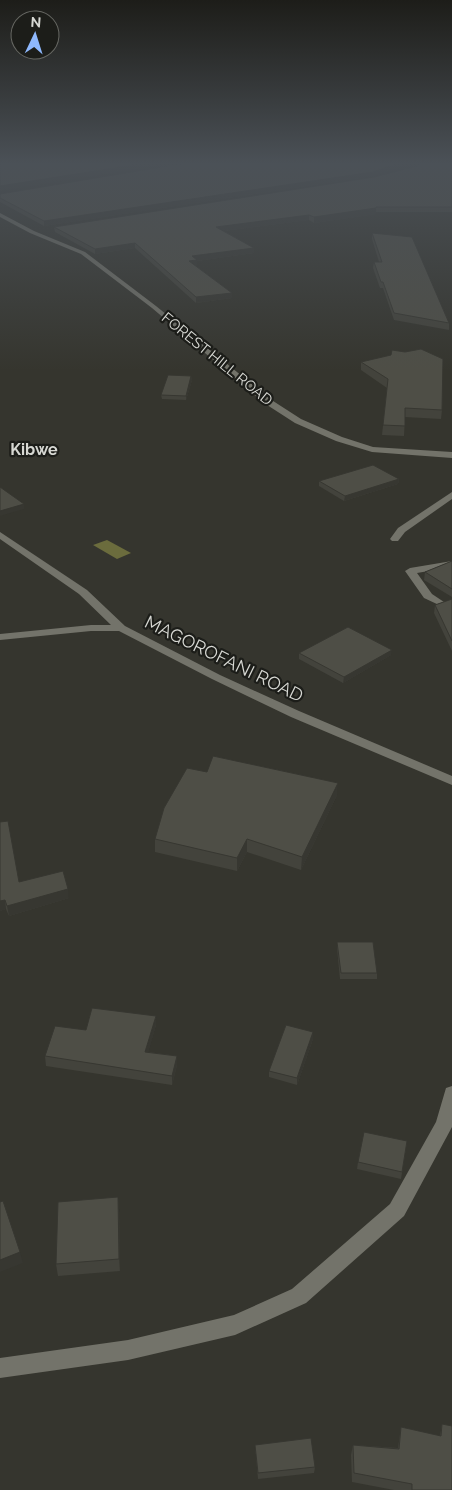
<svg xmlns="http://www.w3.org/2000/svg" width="452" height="1490" font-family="Raleway,sans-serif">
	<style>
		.water { fill: #6b6c3d }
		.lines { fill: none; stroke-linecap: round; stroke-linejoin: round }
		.minor { fill: #73736a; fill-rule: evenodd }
		.wall { fill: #43433c }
		.shaded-wall { fill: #373731 }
		.building { fill: #4e4e46; stroke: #373731 }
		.labels { text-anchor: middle; stroke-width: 4.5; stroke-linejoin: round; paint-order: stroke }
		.far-street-label { font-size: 15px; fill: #d7d8d3; stroke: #1c1d19 }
		.far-quarter-label { font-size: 16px; font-weight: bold; fill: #d7d8d3; stroke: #1c1d19 }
		.street-label { font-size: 18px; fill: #d7d8d3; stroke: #1c1d19 }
	</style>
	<rect width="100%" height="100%" fill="#35352e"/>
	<!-- water -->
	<path class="water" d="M107,540L131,553L117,559L93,545Z"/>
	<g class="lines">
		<!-- minor -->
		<path class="minor" d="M0,213L34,231L85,252L156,306L270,399L301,419L342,437L373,447L452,452V458L372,452L336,441L295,423L264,403L152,308L81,254L30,233L0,217Z
			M452,492V499L405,532L398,541H392L390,539L398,528Z
			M0,532L87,590L125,626L220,675L299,711L452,776V785L291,717L212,679L119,631H91L0,640V634L91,625H111L79,594L0,539Z
			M452,561V567L417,573L432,594L444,602L439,605L424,598L405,571L410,568Z
			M452,1086V1127L404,1216L306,1303L235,1335L128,1360L0,1378V1358L128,1340L234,1315L292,1289L390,1204L436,1122L446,1088Z"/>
	</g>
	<!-- wall -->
	<path class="wall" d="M191,162H415L373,176L44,226L0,202V198Z
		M417,166L452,182V212H376V214L314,223L309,220L224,231L254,248V253L197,261V266H196L232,293V298L196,303L135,248L95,254L55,232L54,227L374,177Z
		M372,233L449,323V330L394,320L383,288H380L373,268L374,262H379L372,239Z
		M361,362L442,410L441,419L405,417L404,436L382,435L387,388L361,370Z
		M191,376L192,380L186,400L162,399L161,395Z
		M399,479L398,484L344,501L319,486V481Z
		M452,561V597L424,580L425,572Z
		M452,599V651L434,613L435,605Z
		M299,653L391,655L343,683L299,659Z
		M337,795L301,870L247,852L237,871L155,852V839Z
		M0,822L19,882L69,898L9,916L6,909L0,911Z
		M337,942L377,973V979H340L337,948Z
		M156,1016V1025L148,1052L177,1056V1065L172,1085L46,1066L45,1056L86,1030Z
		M313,1032V1039L297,1085L269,1077V1071Z
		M407,1141L401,1179L357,1169L358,1162Z
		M119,1209L120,1271L58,1276L56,1264Z
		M442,1424L452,1490H394L352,1482L351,1455L353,1445L398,1448L401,1427L440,1436Z
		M255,1445L315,1467L314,1473L258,1479Z"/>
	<!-- shaded-wall -->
	<path class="shaded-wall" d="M153,162H181L0,191V186Z
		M401,162H415L373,176L44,226V221Z
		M376,208V214L314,223V217Z
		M309,215V220L216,232V227Z
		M135,243V248L95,254V249Z
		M254,248V253L197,261V266H189V261L192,256Z
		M232,293V298L196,303V297Z
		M191,376L192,380L186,400V396Z
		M399,479L398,484L344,501L345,496Z
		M24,504V509L0,516V511Z
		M392,650L391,655L343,683L344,677Z
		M338,783L337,795L301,870L302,857Z
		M247,839V852L237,871V858Z
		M68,889L69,898L9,916L7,906Z
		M5,900L6,909L0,911V901Z
		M156,1016V1025L146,1061L145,1052Z
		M313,1032V1039L297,1085V1078Z
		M177,1056V1065L172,1085V1076Z
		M118,1197L119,1209L120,1271L119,1259Z
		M20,1252L23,1263L0,1272V1260Z"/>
	<!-- building -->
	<path class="building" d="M0,162H153L0,186Z
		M191,162H401L373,172L44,221L0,198V194Z
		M424,162H452V207H376V208L314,217L309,215L216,227L254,248L192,256L197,260L189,261L232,293L196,297L135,243L95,249L54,227L374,177L417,166Z
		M372,233L412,237L449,323L394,313L383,282H381L374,262H382Z
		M421,349L443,359L442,410L405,408V426L383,425L388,379L361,362L391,355L392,350L405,352Z
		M168,375L191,376L186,396L161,395Z
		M373,465L399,479L345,496L319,481Z
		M0,487L24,504L0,511Z
		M452,561V589L425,572Z
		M452,599V641L435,605Z
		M348,627L392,650L344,677L299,653Z
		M213,756L338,783L302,857L247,839L237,858L155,839L164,808L187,768L207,772Z
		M8,821L19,882L63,871L68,889L7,906L5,900L0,901V822Z
		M337,942H373L377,973H341Z
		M92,1008L156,1016L145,1052L177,1056L172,1076L45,1056L55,1026L86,1030Z
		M286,1025L313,1032L297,1078L269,1071Z
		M364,1132L407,1141L402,1172L358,1162Z
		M118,1197L119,1259L56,1264L58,1202Z
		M3,1201L20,1252L0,1260V1202Z
		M442,1424L452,1426V1490H412V1484L354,1473L353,1445L399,1449L401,1427L441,1436Z
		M311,1438L315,1467L258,1473L255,1445Z"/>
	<!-- sky -->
	<linearGradient id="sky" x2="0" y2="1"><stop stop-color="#1d1d19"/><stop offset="0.44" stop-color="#4b5157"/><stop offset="1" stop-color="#4b5157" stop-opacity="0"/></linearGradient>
	<rect width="452" height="371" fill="url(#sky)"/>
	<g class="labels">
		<!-- far-street labels -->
		<g class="far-street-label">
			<text transform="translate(217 359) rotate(39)" y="5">FOREST HILL ROAD</text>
		</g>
		<!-- far-quarter labels -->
		<g class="far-quarter-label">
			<text x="34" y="455">Kibwe</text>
		</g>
		<!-- street labels -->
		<g class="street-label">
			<text transform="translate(224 659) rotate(26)" y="6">MAGOROFANI ROAD</text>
		</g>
	</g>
	<!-- north arrow -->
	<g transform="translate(35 35) rotate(4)"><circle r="24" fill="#1c1d19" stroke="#676863"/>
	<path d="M0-4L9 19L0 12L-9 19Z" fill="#8eb8fd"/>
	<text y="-8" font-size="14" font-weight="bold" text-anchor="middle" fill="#d7d8d3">N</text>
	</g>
</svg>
